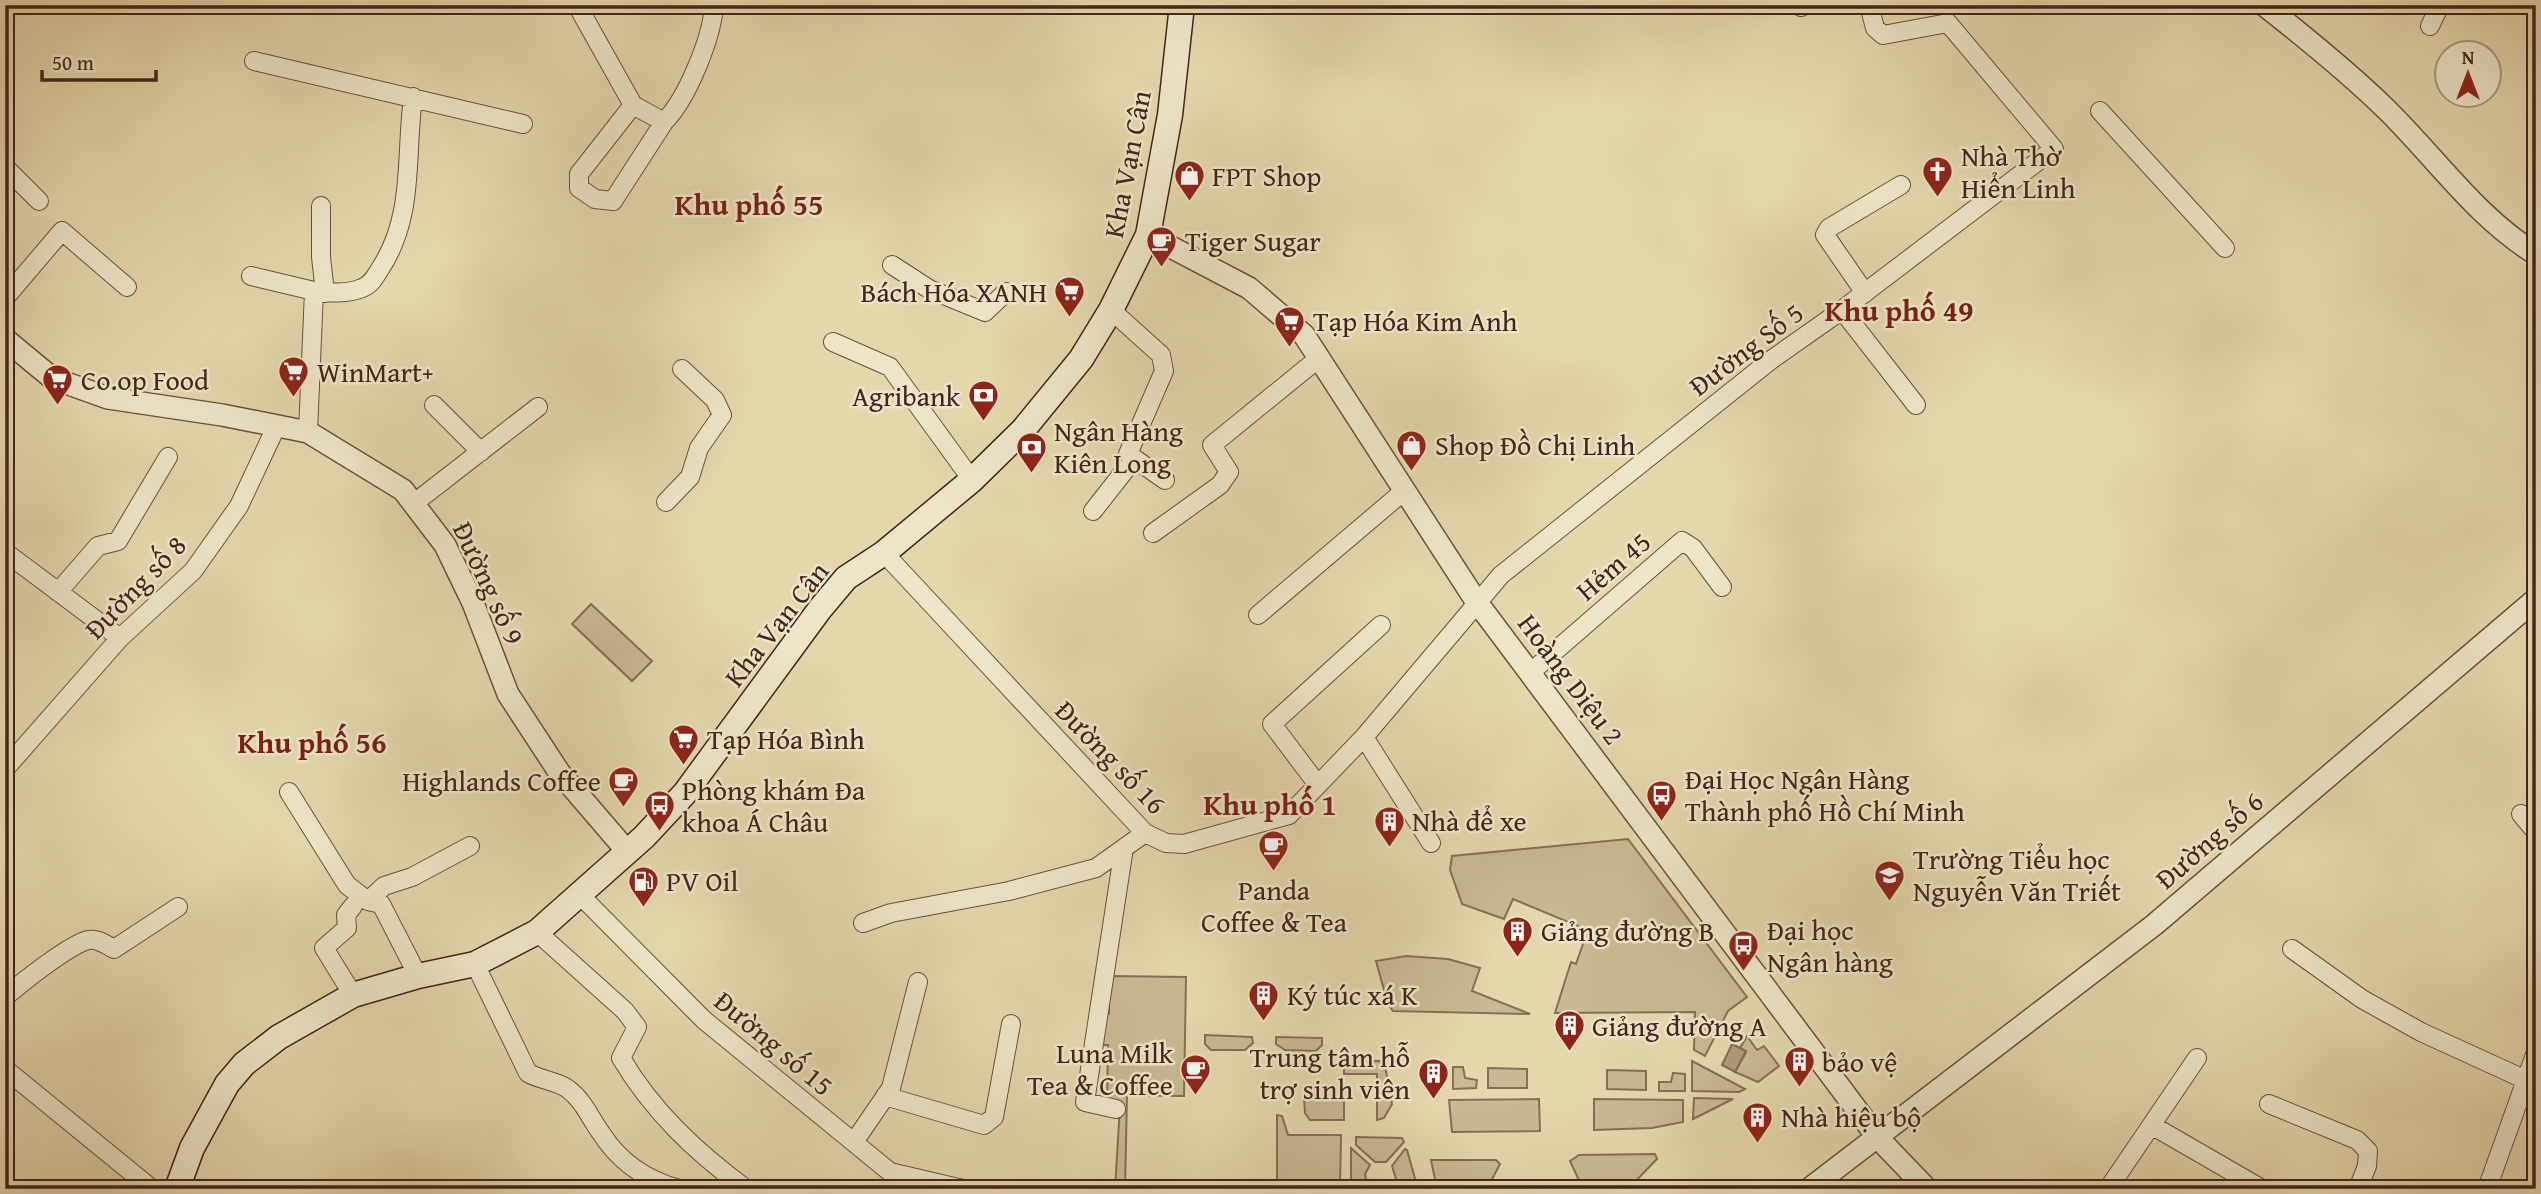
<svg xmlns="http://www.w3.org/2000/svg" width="2541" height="1194" font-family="'Gentium Book Plus',serif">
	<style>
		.green { fill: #c9b993; stroke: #866f56; stroke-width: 2 }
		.water { fill: #ad9a7a; stroke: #836b54; stroke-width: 2 }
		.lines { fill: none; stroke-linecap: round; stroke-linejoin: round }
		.minor-casing { stroke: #6b523e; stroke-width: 20 }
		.tertiary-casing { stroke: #6b523e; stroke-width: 24 }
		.secondary-casing { stroke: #43251a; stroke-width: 27 }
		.minor { stroke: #ede5c9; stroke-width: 18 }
		.tertiary { stroke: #ede5c9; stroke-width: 21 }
		.secondary { stroke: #ede5c9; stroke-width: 24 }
		.labels { text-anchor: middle; stroke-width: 5; stroke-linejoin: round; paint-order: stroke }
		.poi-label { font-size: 28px; fill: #43251a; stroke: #ede5c9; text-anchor: start }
		.street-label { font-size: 28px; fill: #43251a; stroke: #ede5c9 }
		.neighbourhood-label { font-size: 30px; font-weight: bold; fill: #7a1f14; stroke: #ede5c9 }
	</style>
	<rect width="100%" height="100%" fill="#e4d7ac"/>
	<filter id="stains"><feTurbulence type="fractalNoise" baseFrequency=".00286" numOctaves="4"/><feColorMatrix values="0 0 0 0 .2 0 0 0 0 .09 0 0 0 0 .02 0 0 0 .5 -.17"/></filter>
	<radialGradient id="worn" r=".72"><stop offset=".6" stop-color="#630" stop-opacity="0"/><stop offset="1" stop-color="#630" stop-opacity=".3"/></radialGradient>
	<!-- green -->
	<path class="green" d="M591,604L652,661L632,681L572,624Z
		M1628,839L1747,997L1728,1011L1705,1056L1694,1050L1695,1012L1555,1013L1571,962L1576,964L1584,941L1575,937L1578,926L1513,899L1504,919L1462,904L1450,870L1452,856Z
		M1406,956L1448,959L1480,968L1472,991L1530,1014L1393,1011L1388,1004L1376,961Z
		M1109,976L1186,977L1184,1096L1116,1095L1127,1096L1125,1189H1115L1120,1106L1107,1102L1108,1045H1097L1102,1014H1109Z
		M1205,1035L1252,1037L1253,1043L1245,1050H1211L1205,1044Z
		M1747,1036L1757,1050L1764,1046L1779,1066L1758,1082L1735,1072L1746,1052L1740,1048Z
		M1276,1037L1322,1038V1045L1316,1051L1285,1050L1276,1044Z
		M1344,1061H1379L1385,1066L1392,1104L1384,1118L1377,1120V1074H1344Z
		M1692,1061L1745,1089L1739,1092L1692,1091Z
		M1453,1067H1463L1465,1078L1477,1080L1476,1088L1453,1089Z
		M1488,1068L1527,1069V1088H1488Z
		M1607,1070L1646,1071V1090L1607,1089Z
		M1673,1073L1685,1074V1091H1659V1082H1671Z
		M1304,1098H1344V1120H1310L1305,1113Z
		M1694,1098L1733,1099L1693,1119Z
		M1539,1099L1540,1131L1452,1132L1449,1100Z
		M1594,1099L1683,1100V1122L1652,1128L1594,1130Z
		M1277,1115L1282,1116L1288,1135H1341L1340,1189H1277Z
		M1356,1137L1402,1138L1404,1142L1386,1162H1375L1356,1145Z
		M1351,1148L1370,1165L1365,1174L1368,1189H1351Z
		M1405,1149L1407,1150L1418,1189H1406L1396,1179L1392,1166Z
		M1655,1154L1657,1159L1628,1189H1583L1570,1161L1579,1155Z
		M1431,1160H1496L1500,1164L1487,1189H1437Z"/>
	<!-- water -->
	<path class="water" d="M1732,1044L1746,1051L1735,1072L1722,1065Z"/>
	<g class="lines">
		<defs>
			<path id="minor" d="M577,5L633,105L664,122C687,99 712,38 714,5
				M1801,7L1805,5
				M2430,26L2440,5
				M254,61L523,124
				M633,105L579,174V188L595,199L613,201L664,122
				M2100,111L2225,248
				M5,167L39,201
				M321,206V257L325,293
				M892,265L929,289L985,312L1006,292
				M251,276L314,291
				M1865,293L1825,235L1829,228L1901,185
				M5,298L62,231L127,287
				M1111,310L1161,355L1164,371L1128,454L1165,480
				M1842,310L1916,405
				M833,342L890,367L972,480
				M434,405L481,452
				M308,432L314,291C327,293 349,294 362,288C371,285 375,277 380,269C415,216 405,157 413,97
				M666,502L690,477L699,448L722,415L715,400L682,369
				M413,504L538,407
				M1093,511L1133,460
				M1153,533L1220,485L1229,472L1212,445L1319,358
				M5,552L120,638
				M884,553L1145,833L1166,843L1184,844L1289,815L1364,737L1501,575L1771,360L1842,310L2054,149L1948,23L1883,35L1875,28L1869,5
				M58,592L98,546L118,541L168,457
				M1258,615L1404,491
				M1531,672L1682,541L1693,548L1722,587
				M1364,737L1431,843
				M5,769L120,638L193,571L239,506L277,425
				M1318,785L1272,724L1381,625
				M289,792L347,885L368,901L381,904L418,976
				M2521,814L2536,832
				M578,893L704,1020L890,1172L963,1189
				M368,901L384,886L412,877L470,846
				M863,923L891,913L1009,891L1096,868L1145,833
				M537,932L625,1011L637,1027L621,1058C653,1112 696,1152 746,1189
				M2292,949L2362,999L2421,1032L2526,1080
				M475,964L528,1073C540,1080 558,1081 568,1089C584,1101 590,1118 601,1133C620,1163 646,1180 679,1189
				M353,995L324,948L347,928L346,915L353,906
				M5,997C21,983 69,945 88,940C98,938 106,945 114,949L178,907
				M5,1069L152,1189
				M885,1096L984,1125L994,1117L1011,1024
				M2269,1104L2357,1140L2368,1151L2367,1166L2358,1189
				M1116,1109L1085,1102L1124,848
				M2153,1126L2262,1189
				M854,1142L891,1088L918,982
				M2108,1189L2197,1058
				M2487,1189L2536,1052"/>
			<path id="tertiary" d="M2264,5C2306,38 2348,72 2386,109C2435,157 2477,218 2536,254
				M1148,235L1249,288L1304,335L1476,601L1878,1138L1927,1189
				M5,339L52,378L108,398L222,415L308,432L403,490L445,545L473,603L508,694L559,772L626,850
				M1809,1189L2154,925L2536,599"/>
			<path id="secondary" d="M177,1189L192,1148L227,1084L244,1064L279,1037L353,995L418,976L475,964L537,932L644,837L685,793L820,609L846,578L884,553L972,480L1023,430L1081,359L1111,310L1148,235L1170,115L1182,5"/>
		</defs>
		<!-- minor casing -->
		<use href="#minor" class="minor-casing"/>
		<!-- tertiary casing -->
		<use href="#tertiary" class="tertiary-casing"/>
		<!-- secondary casing -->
		<use href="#secondary" class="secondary-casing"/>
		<!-- minor -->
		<use href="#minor" class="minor"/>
		<!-- tertiary -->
		<use href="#tertiary" class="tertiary"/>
		<!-- secondary -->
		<use href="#secondary" class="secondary"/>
	</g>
	<!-- icons -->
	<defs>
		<symbol id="church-pin" viewBox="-11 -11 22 30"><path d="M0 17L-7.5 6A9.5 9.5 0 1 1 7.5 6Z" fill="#8f2418" stroke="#ede5c9"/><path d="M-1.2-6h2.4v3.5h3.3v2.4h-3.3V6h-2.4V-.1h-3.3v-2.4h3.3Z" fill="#fff"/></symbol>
		<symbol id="shop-pin" viewBox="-11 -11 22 30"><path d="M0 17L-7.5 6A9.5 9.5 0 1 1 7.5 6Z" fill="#8f2418" stroke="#ede5c9"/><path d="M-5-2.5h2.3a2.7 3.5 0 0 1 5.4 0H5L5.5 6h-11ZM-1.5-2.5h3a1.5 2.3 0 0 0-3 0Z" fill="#fff"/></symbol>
		<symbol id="cafe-pin" viewBox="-11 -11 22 30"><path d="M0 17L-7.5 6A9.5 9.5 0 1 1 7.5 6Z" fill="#8f2418" stroke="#ede5c9"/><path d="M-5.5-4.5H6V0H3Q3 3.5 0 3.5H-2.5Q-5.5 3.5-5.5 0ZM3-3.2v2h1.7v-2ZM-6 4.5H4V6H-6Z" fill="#fff"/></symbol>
		<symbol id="supermarket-pin" viewBox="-11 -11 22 30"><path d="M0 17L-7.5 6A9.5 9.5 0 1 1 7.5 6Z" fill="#8f2418" stroke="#ede5c9"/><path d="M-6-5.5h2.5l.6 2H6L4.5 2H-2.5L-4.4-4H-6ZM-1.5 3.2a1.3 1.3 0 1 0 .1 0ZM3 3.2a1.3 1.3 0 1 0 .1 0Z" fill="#fff"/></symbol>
		<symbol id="bank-pin" viewBox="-11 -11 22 30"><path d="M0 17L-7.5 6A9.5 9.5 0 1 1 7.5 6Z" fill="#8f2418" stroke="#ede5c9"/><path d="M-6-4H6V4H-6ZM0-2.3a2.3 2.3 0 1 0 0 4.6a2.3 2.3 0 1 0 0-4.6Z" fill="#fff"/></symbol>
		<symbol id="bus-pin" viewBox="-11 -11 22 30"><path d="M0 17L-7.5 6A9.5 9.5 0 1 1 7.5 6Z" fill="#8f2418" stroke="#ede5c9"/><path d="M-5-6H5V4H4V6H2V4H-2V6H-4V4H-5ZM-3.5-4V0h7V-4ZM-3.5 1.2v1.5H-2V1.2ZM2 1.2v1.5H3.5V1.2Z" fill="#fff"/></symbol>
		<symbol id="building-pin" viewBox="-11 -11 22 30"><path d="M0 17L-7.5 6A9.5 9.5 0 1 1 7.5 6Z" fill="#8f2418" stroke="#ede5c9"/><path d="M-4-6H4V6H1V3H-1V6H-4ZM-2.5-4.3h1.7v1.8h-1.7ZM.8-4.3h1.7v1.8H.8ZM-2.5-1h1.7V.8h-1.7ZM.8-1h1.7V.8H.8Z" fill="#fff"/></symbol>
		<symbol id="school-pin" viewBox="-11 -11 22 30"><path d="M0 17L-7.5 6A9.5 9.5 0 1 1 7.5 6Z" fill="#8f2418" stroke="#ede5c9"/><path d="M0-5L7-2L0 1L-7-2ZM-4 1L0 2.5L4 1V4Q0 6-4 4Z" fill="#fff"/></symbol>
		<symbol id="fuel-pin" viewBox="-11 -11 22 30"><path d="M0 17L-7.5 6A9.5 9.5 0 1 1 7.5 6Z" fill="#8f2418" stroke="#ede5c9"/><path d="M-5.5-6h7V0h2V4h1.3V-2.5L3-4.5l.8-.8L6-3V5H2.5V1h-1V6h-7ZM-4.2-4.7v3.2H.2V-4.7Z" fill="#fff"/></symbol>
	</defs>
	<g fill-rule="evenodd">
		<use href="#church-pin" x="1920" y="154" width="35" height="47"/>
		<use href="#shop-pin" x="1172" y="158" width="35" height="47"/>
		<use href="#cafe-pin" x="1144" y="224" width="35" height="47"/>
		<use href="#supermarket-pin" x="1052" y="274" width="35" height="47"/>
		<use href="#supermarket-pin" x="1272" y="304" width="35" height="47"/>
		<use href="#supermarket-pin" x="276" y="354" width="35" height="47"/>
		<use href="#supermarket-pin" x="40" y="362" width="35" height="47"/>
		<use href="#bank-pin" x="966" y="378" width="35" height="47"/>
		<use href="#shop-pin" x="1394" y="428" width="35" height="47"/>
		<use href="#bank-pin" x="1014" y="430" width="35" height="47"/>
		<use href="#supermarket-pin" x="666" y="722" width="35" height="47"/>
		<use href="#cafe-pin" x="606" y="764" width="35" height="47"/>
		<use href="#bus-pin" x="1644" y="778" width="35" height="47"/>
		<use href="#bus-pin" x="642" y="788" width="35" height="47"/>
		<use href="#building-pin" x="1372" y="804" width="35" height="47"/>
		<use href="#cafe-pin" x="1256" y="828" width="35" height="47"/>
		<use href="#school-pin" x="1872" y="858" width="35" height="47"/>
		<use href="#fuel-pin" x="626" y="864" width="35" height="47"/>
		<use href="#building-pin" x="1500" y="914" width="35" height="47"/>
		<use href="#bus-pin" x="1726" y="928" width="35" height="47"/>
		<use href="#building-pin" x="1246" y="978" width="35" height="47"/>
		<use href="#building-pin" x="1552" y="1008" width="35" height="47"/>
		<use href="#building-pin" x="1782" y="1044" width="35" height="47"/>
		<use href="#cafe-pin" x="1178" y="1052" width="35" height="47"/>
		<use href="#building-pin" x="1416" y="1056" width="35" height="47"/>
		<use href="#building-pin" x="1740" y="1100" width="35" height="47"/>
	</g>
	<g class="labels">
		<!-- poi labels -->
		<g class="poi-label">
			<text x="1961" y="166">Nhà Thờ<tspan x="1961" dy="32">Hiển Linh</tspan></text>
			<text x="1212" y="186">FPT Shop</text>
			<text x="1185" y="251">Tiger Sugar</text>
			<text x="1047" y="302" text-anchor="end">Bách Hóa XANH</text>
			<text x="1313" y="331">Tạp Hóa Kim Anh</text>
			<text x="317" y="382">WinMart+</text>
			<text x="81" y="390">Co.op Food</text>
			<text x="960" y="406" text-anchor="end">Agribank</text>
			<text x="1054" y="441">Ngân Hàng<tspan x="1054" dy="32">Kiên Long</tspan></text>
			<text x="1435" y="455">Shop Đồ Chị Linh</text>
			<text x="707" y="749">Tạp Hóa Bình</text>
			<text x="1685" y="789">Đại Học Ngân Hàng<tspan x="1685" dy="32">Thành phố Hồ Chí Minh</tspan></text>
			<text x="601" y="791" text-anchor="end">Highlands Coffee</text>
			<text x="682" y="800">Phòng khám Đa<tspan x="682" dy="32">khoa Á Châu</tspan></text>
			<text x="1412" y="831">Nhà để xe</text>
			<text x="1913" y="869">Trường Tiểu học<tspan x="1913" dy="32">Nguyễn Văn Triết</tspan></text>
			<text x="666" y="891">PV Oil</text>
			<text x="1274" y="900" text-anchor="middle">Panda<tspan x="1274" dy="32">Coffee &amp; Tea</tspan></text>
			<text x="1767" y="940">Đại học<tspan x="1767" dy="32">Ngân hàng</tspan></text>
			<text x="1541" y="941">Giảng đường B</text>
			<text x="1287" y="1005">Ký túc xá K</text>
			<text x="1592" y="1036">Giảng đường A</text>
			<text x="1173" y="1063" text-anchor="end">Luna Milk<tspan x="1173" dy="32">Tea &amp; Coffee</tspan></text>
			<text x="1410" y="1067" text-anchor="end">Trung tâm hỗ<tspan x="1410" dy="32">trợ sinh viên</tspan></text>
			<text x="1822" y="1072">bảo vệ</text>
			<text x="1781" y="1127">Nhà hiệu bộ</text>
		</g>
		<!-- street labels -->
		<g class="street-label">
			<text transform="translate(1127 164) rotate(-79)" y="10">Kha Vạn Cân</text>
			<text transform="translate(1746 349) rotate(-37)" y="10">Đường Số 5</text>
			<text transform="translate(1613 566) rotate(-41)" y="10">Hẻm 45</text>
			<text transform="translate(489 583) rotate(65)" y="10">Đường số 9</text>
			<text transform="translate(135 587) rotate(-46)" y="10">Đường số 8</text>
			<text transform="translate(776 624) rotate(-52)" y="10">Kha Vạn Cân</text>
			<text transform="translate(1571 679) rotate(53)" y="10">Hoàng Diệu 2</text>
			<text transform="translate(1111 757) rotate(46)" y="10">Đường số 16</text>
			<text transform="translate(2209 840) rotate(-41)" y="10">Đường số 6</text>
			<text transform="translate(774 1043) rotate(40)" y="10">Đường số 15</text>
		</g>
		<!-- neighbourhood labels -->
		<g class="neighbourhood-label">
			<text x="749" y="215">Khu phố 55</text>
			<text x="1899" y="321">Khu phố 49</text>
			<text x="312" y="753">Khu phố 56</text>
			<text x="1270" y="815">Khu phố 1</text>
		</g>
	</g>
	<!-- margin -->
	<rect width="2541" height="1194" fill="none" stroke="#e4d7ac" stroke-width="28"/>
	<rect x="7" y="7" width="2527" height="1180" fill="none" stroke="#43251a" stroke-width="3.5"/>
	<rect x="14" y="14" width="2513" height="1166" fill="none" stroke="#43251a" stroke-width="2"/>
	<!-- north arrow -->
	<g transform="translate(2468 74)"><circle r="33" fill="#ede5c9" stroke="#a99883" stroke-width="2"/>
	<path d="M0-5L12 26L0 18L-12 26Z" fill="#8f2418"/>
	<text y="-10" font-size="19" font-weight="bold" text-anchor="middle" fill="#43251a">N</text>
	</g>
	<!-- scale -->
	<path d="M42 70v10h114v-10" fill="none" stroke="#43251a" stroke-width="3.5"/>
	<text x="52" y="70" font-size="21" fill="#43251a" stroke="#ede5c9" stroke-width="5" paint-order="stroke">50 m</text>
	<rect width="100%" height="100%" filter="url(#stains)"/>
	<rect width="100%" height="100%" fill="url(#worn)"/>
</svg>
